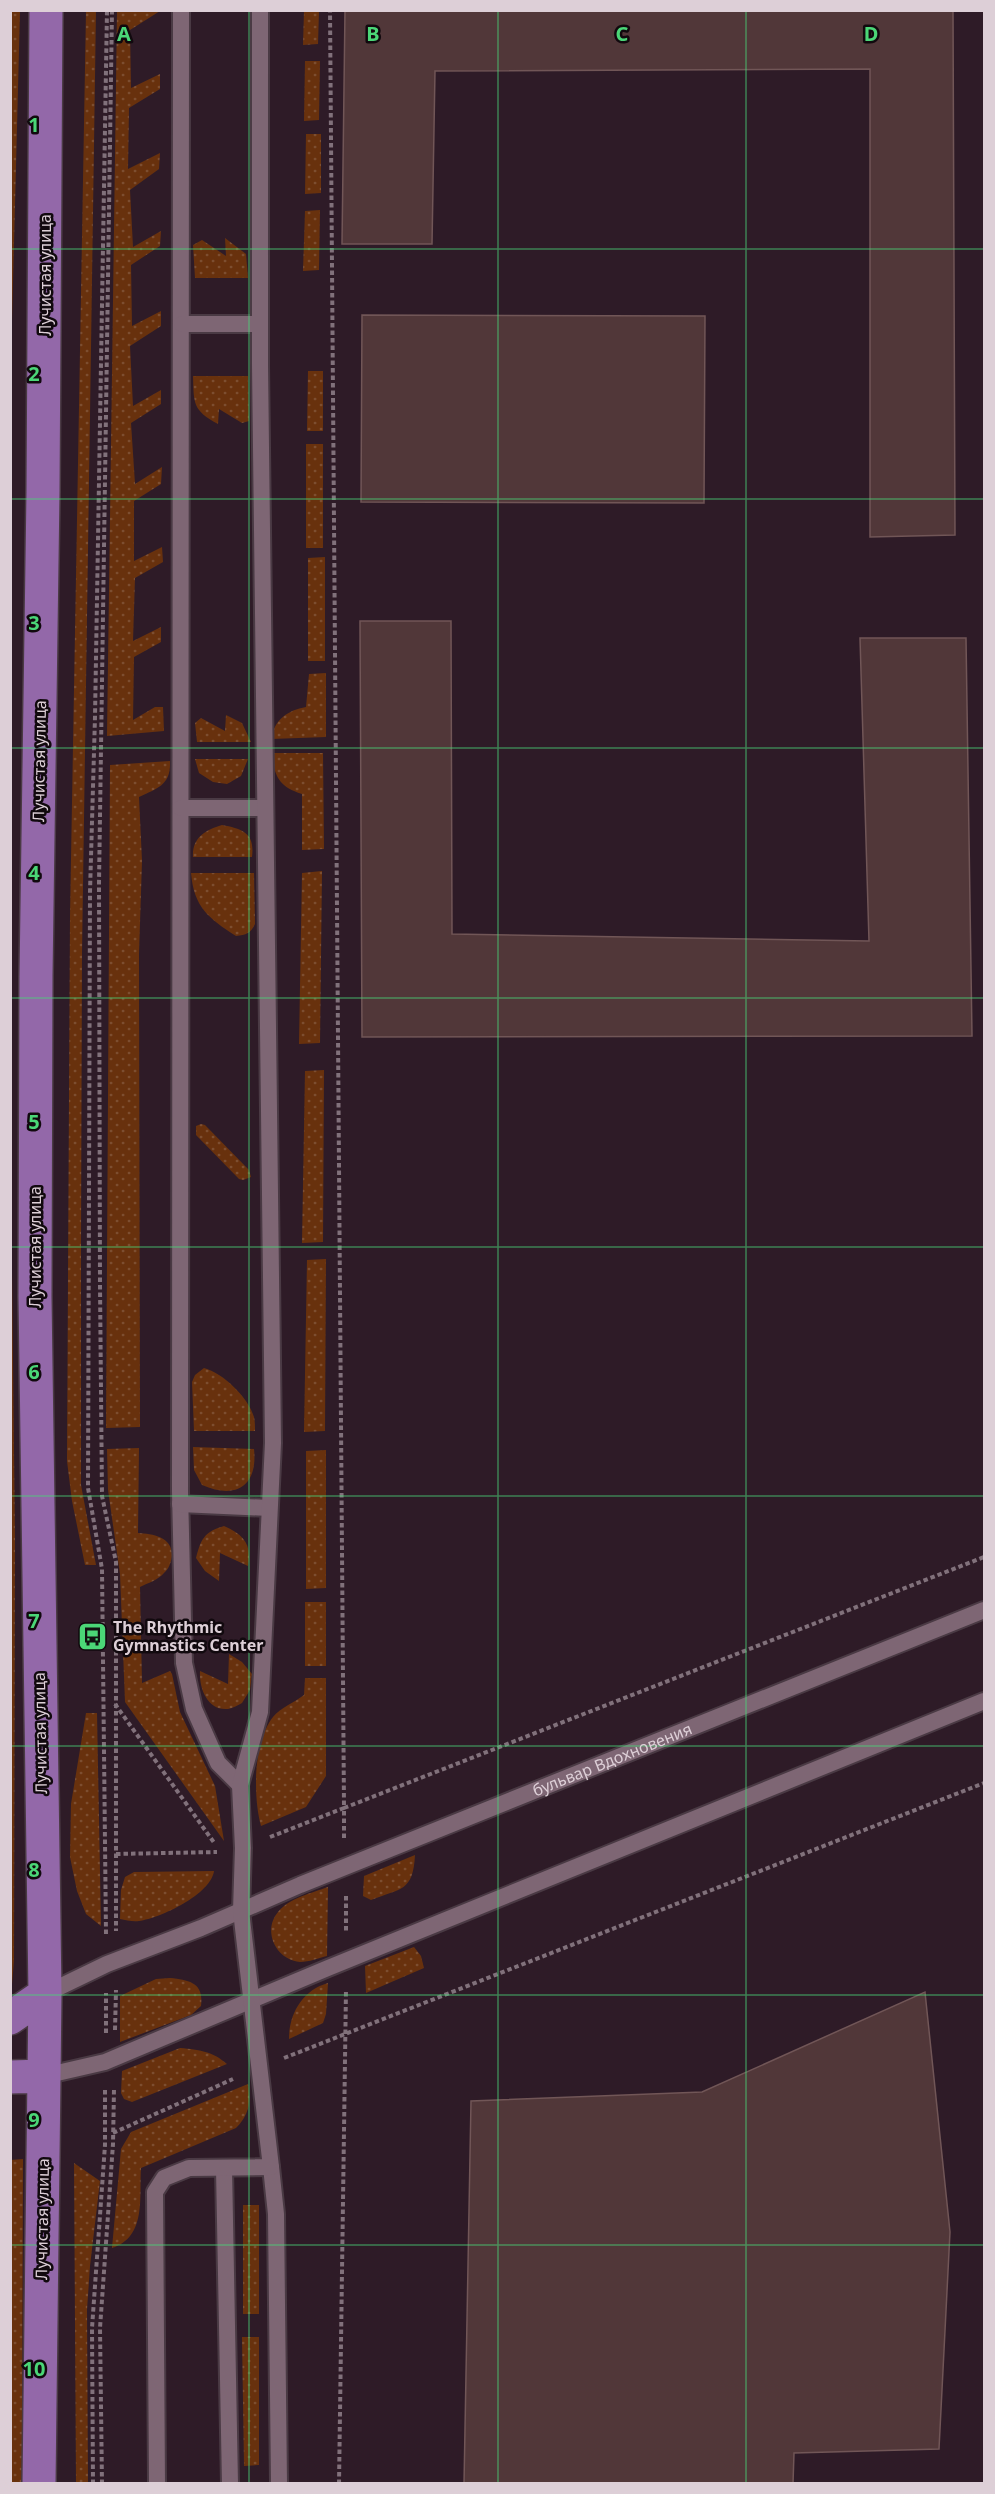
<svg xmlns="http://www.w3.org/2000/svg" width="995" height="2494" font-family="'Noto Sans',sans-serif">
	<style>
		.grass { fill: url(#grass-dots) }
		.building { fill: #513739; stroke: #715657; stroke-width: 1.5 }
		.lines { fill: none; stroke-linecap: round; stroke-linejoin: round }
		.lane-casing { stroke: #4a3a44; stroke-width: 20 }
		.primary-casing { stroke: #4a3a44; stroke-width: 36 }
		.path { stroke: #81717b; stroke-width: 4; stroke-dasharray: 4.5 3; stroke-linecap: butt }
		.lane { stroke: #7e6674; stroke-width: 16 }
		.primary { stroke: #9368a9; stroke-width: 33 }
		.grid { fill: none; stroke: #4bd677; stroke-width: 1.5; stroke-opacity: 0.55 }
		.labels { text-anchor: middle; stroke-width: 5; stroke-linejoin: round; paint-order: stroke }
		.street-label { font-size: 16px; fill: #ddcfd7; stroke: #11090e }
		.poi-label { font-size: 16px; font-weight: bold; fill: #ddcfd7; stroke: #11090e; text-anchor: start }
		.grid-label { font-size: 20px; text-anchor: middle; font-weight: bold; fill: #4bd677; stroke: #11090e; stroke-width: 5; stroke-linejoin: round; paint-order: stroke }
	</style>
	<defs>
		<pattern id="grass-dots" width="8" height="8" patternUnits="userSpaceOnUse" patternTransform="scale(1.5)"><rect width="8" height="8" fill="#68310d"/><path d="M2 2h.1M6 6h.1" fill="none" stroke="#7d4e30" stroke-width="1.8" stroke-linecap="round"/></pattern>
	</defs>
	<rect width="100%" height="100%" fill="#2e1b27"/>
	<!-- grass -->
	<path class="grass" d="M96,10L82,954L81,1240V1485L96,1565H85L72,1501L67,1461L70,916L86,11Z
		M20,11L11,360L10,11Z
		M130,11H160L130,30L131,88L160,74V89L129,108L128,169L160,153L159,169L130,190L133,247L161,231L160,246L131,265L132,326L161,311V326L130,346L133,406L161,390V404L131,423L135,484L162,467L161,484L134,501V561L162,547L163,562L135,578L133,641L161,627V642L134,657L133,720L155,707H163L164,731L107,736L117,11Z
		M304,11H319L318,44L303,45Z
		M305,61H320L319,120L304,121Z
		M306,134H321V193L305,194Z
		M320,210L319,270L303,271L305,211Z
		M225,238L246,254L248,278H195L193,245L202,240L226,256Z
		M308,371H323V431H307Z
		M193,376H248L249,421L242,423L219,409L218,424C192,410 194,403 193,376Z
		M306,444H323V548H306Z
		M325,557V661H308V558Z
		M11,600L12,1271L15,1539L14,1961L11,1996Z
		M326,673V737L271,739C274,720 288,710 306,707L309,674Z
		M226,715L242,723L251,742H197L195,723L201,718L225,731Z
		M270,753H323L324,849L302,850V794C277,786 276,776 270,753Z
		M195,759H248L241,776L227,784L213,782L199,773Z
		M170,761C171,785 158,788 139,797L142,861L139,954L140,1427L106,1428L110,765Z
		M222,825C243,829 255,833 252,857H193C192,838 205,830 222,825Z
		M322,871L320,1043L299,1044L302,873Z
		M191,873H254L255,924C251,933 246,935 236,936C208,918 194,907 191,873Z
		M324,1070L323,1242L302,1243L305,1071Z
		M201,1124L205,1125L249,1170L251,1177L243,1180L239,1179L196,1135V1126Z
		M326,1259L325,1431L304,1432L307,1260Z
		M204,1368C223,1373 248,1397 254,1417C255,1421 255,1427 255,1431H194L192,1382L195,1375Z
		M193,1447L254,1449C258,1486 236,1500 202,1485L194,1470Z
		M139,1448L138,1533C153,1534 173,1537 172,1556C171,1562 169,1569 164,1573C158,1580 148,1583 140,1587L142,1683L170,1671L172,1674L180,1712L215,1786L224,1841L125,1702L120,1574L108,1490L107,1449Z
		M326,1450V1588L306,1589V1451Z
		M224,1526C244,1535 252,1544 248,1566L220,1553L219,1581L205,1571L196,1558C201,1539 204,1532 224,1526Z
		M305,1602H326V1666H305Z
		M229,1654L242,1662L252,1674L250,1690L242,1703C238,1705 233,1708 228,1709C207,1711 199,1688 200,1671L228,1684Z
		M305,1678H326V1776L306,1807L261,1826C253,1797 253,1742 273,1717C280,1708 295,1702 304,1695Z
		M86,1713H97L101,1926L86,1914L77,1891L70,1857L71,1804Z
		M415,1855C413,1892 401,1888 371,1900L363,1896L364,1876Z
		M214,1871C211,1894 161,1918 139,1921C133,1922 126,1920 120,1919L121,1890L125,1877L134,1872Z
		M328,1887L327,1956C319,1958 309,1962 300,1962C276,1960 262,1931 278,1912C289,1898 312,1893 328,1887Z
		M414,1947L421,1956L424,1968L366,1993L365,1966Z
		M170,1978C190,1980 204,1983 201,2006L191,2015L120,2042V1996L156,1979Z
		M328,1983L326,2014L323,2023L289,2039C289,2013 303,1990 328,1983Z
		M180,2048C200,2050 212,2051 227,2064L132,2102L124,2099L121,2093L122,2071Z
		M248,2084C251,2103 249,2115 236,2128L141,2168C139,2196 147,2237 112,2248L121,2149L131,2132Z
		M23,2159L22,2483L11,2484L10,2160Z
		M74,2163L100,2181L90,2266L87,2310L88,2484L76,2483Z
		M243,2205H259V2314H243Z
		M242,2337H259V2465L244,2466Z"/>
	<!-- building -->
	<path class="building" d="M345,10H953L955,535L870,537V69L435,71L432,244H342Z
		M362,315L705,316L704,503L361,502Z
		M360,621H451L452,934L869,941L860,638H966L972,1036L362,1037Z
		M925,1992L950,2232L939,2449L794,2453L793,2484H464L471,2101L702,2092Z"/>
	<g class="lines">
		<defs>
			<g id="lane">
				<path d="M181,10L180,1491L184,1663L194,1709L218,1763L240,1785"/>
				<path d="M182,324H260"/>
				<path d="M181,808H264"/>
				<path d="M180,1504L269,1508"/>
				<path id="s1" d="M45,1994L107,1964L201,1928L300,1885L984,1610"/>
				<path d="M44,2076L105,2062L328,1968L984,1701"/>
				<path d="M271,2167L276,2214L279,2484"/>
				<path d="M224,2168L230,2484"/>
				<path d="M157,2484L155,2192L164,2178L189,2168L271,2167L241,1911L243,1848L240,1785L260,1712L273,1443L260,364V10"/>
			</g>
			<path id="primary" d="M10,2018L45,1994
				M10,2077L44,2076
				M39,2484L45,1994L35,1297L36,976L43,492L46,10"/>
		</defs>
		<!-- lane casing -->
		<use href="#lane" class="lane-casing"/>
		<!-- primary casing -->
		<use href="#primary" class="primary-casing"/>
		<!-- path -->
		<path class="path" d="M112,10L99,883L100,1285L102,1496L116,1562V1931
			M115,1704L215,1844
			M270,1837L344,1808L330,10
			M344,1838V1808L984,1557
			M116,1854L217,1852
			M346,1896V1931
			M106,1934L102,1569L88,1488L90,892L95,717L107,10
			M115,2030L116,1990
			M106,2033V1993
			M284,2058L984,1783
			M113,2133L233,2079
			M93,2484L92,2328L105,2145V2089
			M102,2484L100,2328L113,2144L114,2089
			M339,2484L346,1989"/>
		<!-- lane -->
		<use href="#lane" class="lane"/>
		<!-- primary -->
		<use href="#primary" class="primary"/>
	</g>
	<!-- grid -->
	<path class="grid" d="M249,10V2484M498,10V2484M746,10V2484M10,249H984M10,499H984M10,748H984M10,998H984M10,1247H984M10,1496H984M10,1746H984M10,1995H984M10,2245H984"/>
	<!-- icons -->
	<defs>
		<symbol id="bus-square" viewBox="-11 -11 22 22"><rect x="-9" y="-9" width="18" height="18" rx="4" fill="#4bd677" stroke="#11090e"/><path d="M-5-6H5V4H4V6H2V4H-2V6H-4V4H-5ZM-3.5-4V0h7V-4ZM-3.5 1.2v1.5H-2V1.2ZM2 1.2v1.5H3.5V1.2Z" fill="#111"/></symbol>
	</defs>
	<g fill-rule="evenodd">
		<use href="#bus-square" x="76" y="1620" width="33" height="33"/>
	</g>
	<g class="labels">
		<!-- street labels -->
		<g class="street-label">
			<text transform="translate(45 275) rotate(-90)" y="6">Лучистая улица</text>
			<text transform="translate(39 761) rotate(-89)" y="6">Лучистая улица</text>
			<text transform="translate(35 1247) rotate(-90)" y="6">Лучистая улица</text>
			<text transform="translate(40 1733) rotate(-91)" y="6">Лучистая улица</text>
			<text dy="6" stroke="none"><textPath href="#s1" startOffset="614">бульвар Вдохновения</textPath></text>
			<text transform="translate(42 2219) rotate(-89)" y="6">Лучистая улица</text>
		</g>
		<!-- poi labels -->
		<g class="poi-label">
			<text x="113" y="1633">The Rhythmic<tspan x="113" dy="18">Gymnastics Center</tspan></text>
		</g>
	</g>
	<g class="grid-label">
		<text x="124" y="41">A</text>
		<text x="373" y="41">B</text>
		<text x="622" y="41">C</text>
		<text x="871" y="41">D</text>
		<text x="34" y="132">1</text>
		<text x="34" y="381">2</text>
		<text x="34" y="630">3</text>
		<text x="34" y="880">4</text>
		<text x="34" y="1129">5</text>
		<text x="34" y="1379">6</text>
		<text x="34" y="1628">7</text>
		<text x="34" y="1877">8</text>
		<text x="34" y="2127">9</text>
		<text x="34" y="2376">10</text>
	</g>
	<!-- border -->
	<rect width="995" height="2494" fill="none" stroke="#ddcfd7" stroke-width="24"/>
</svg>
